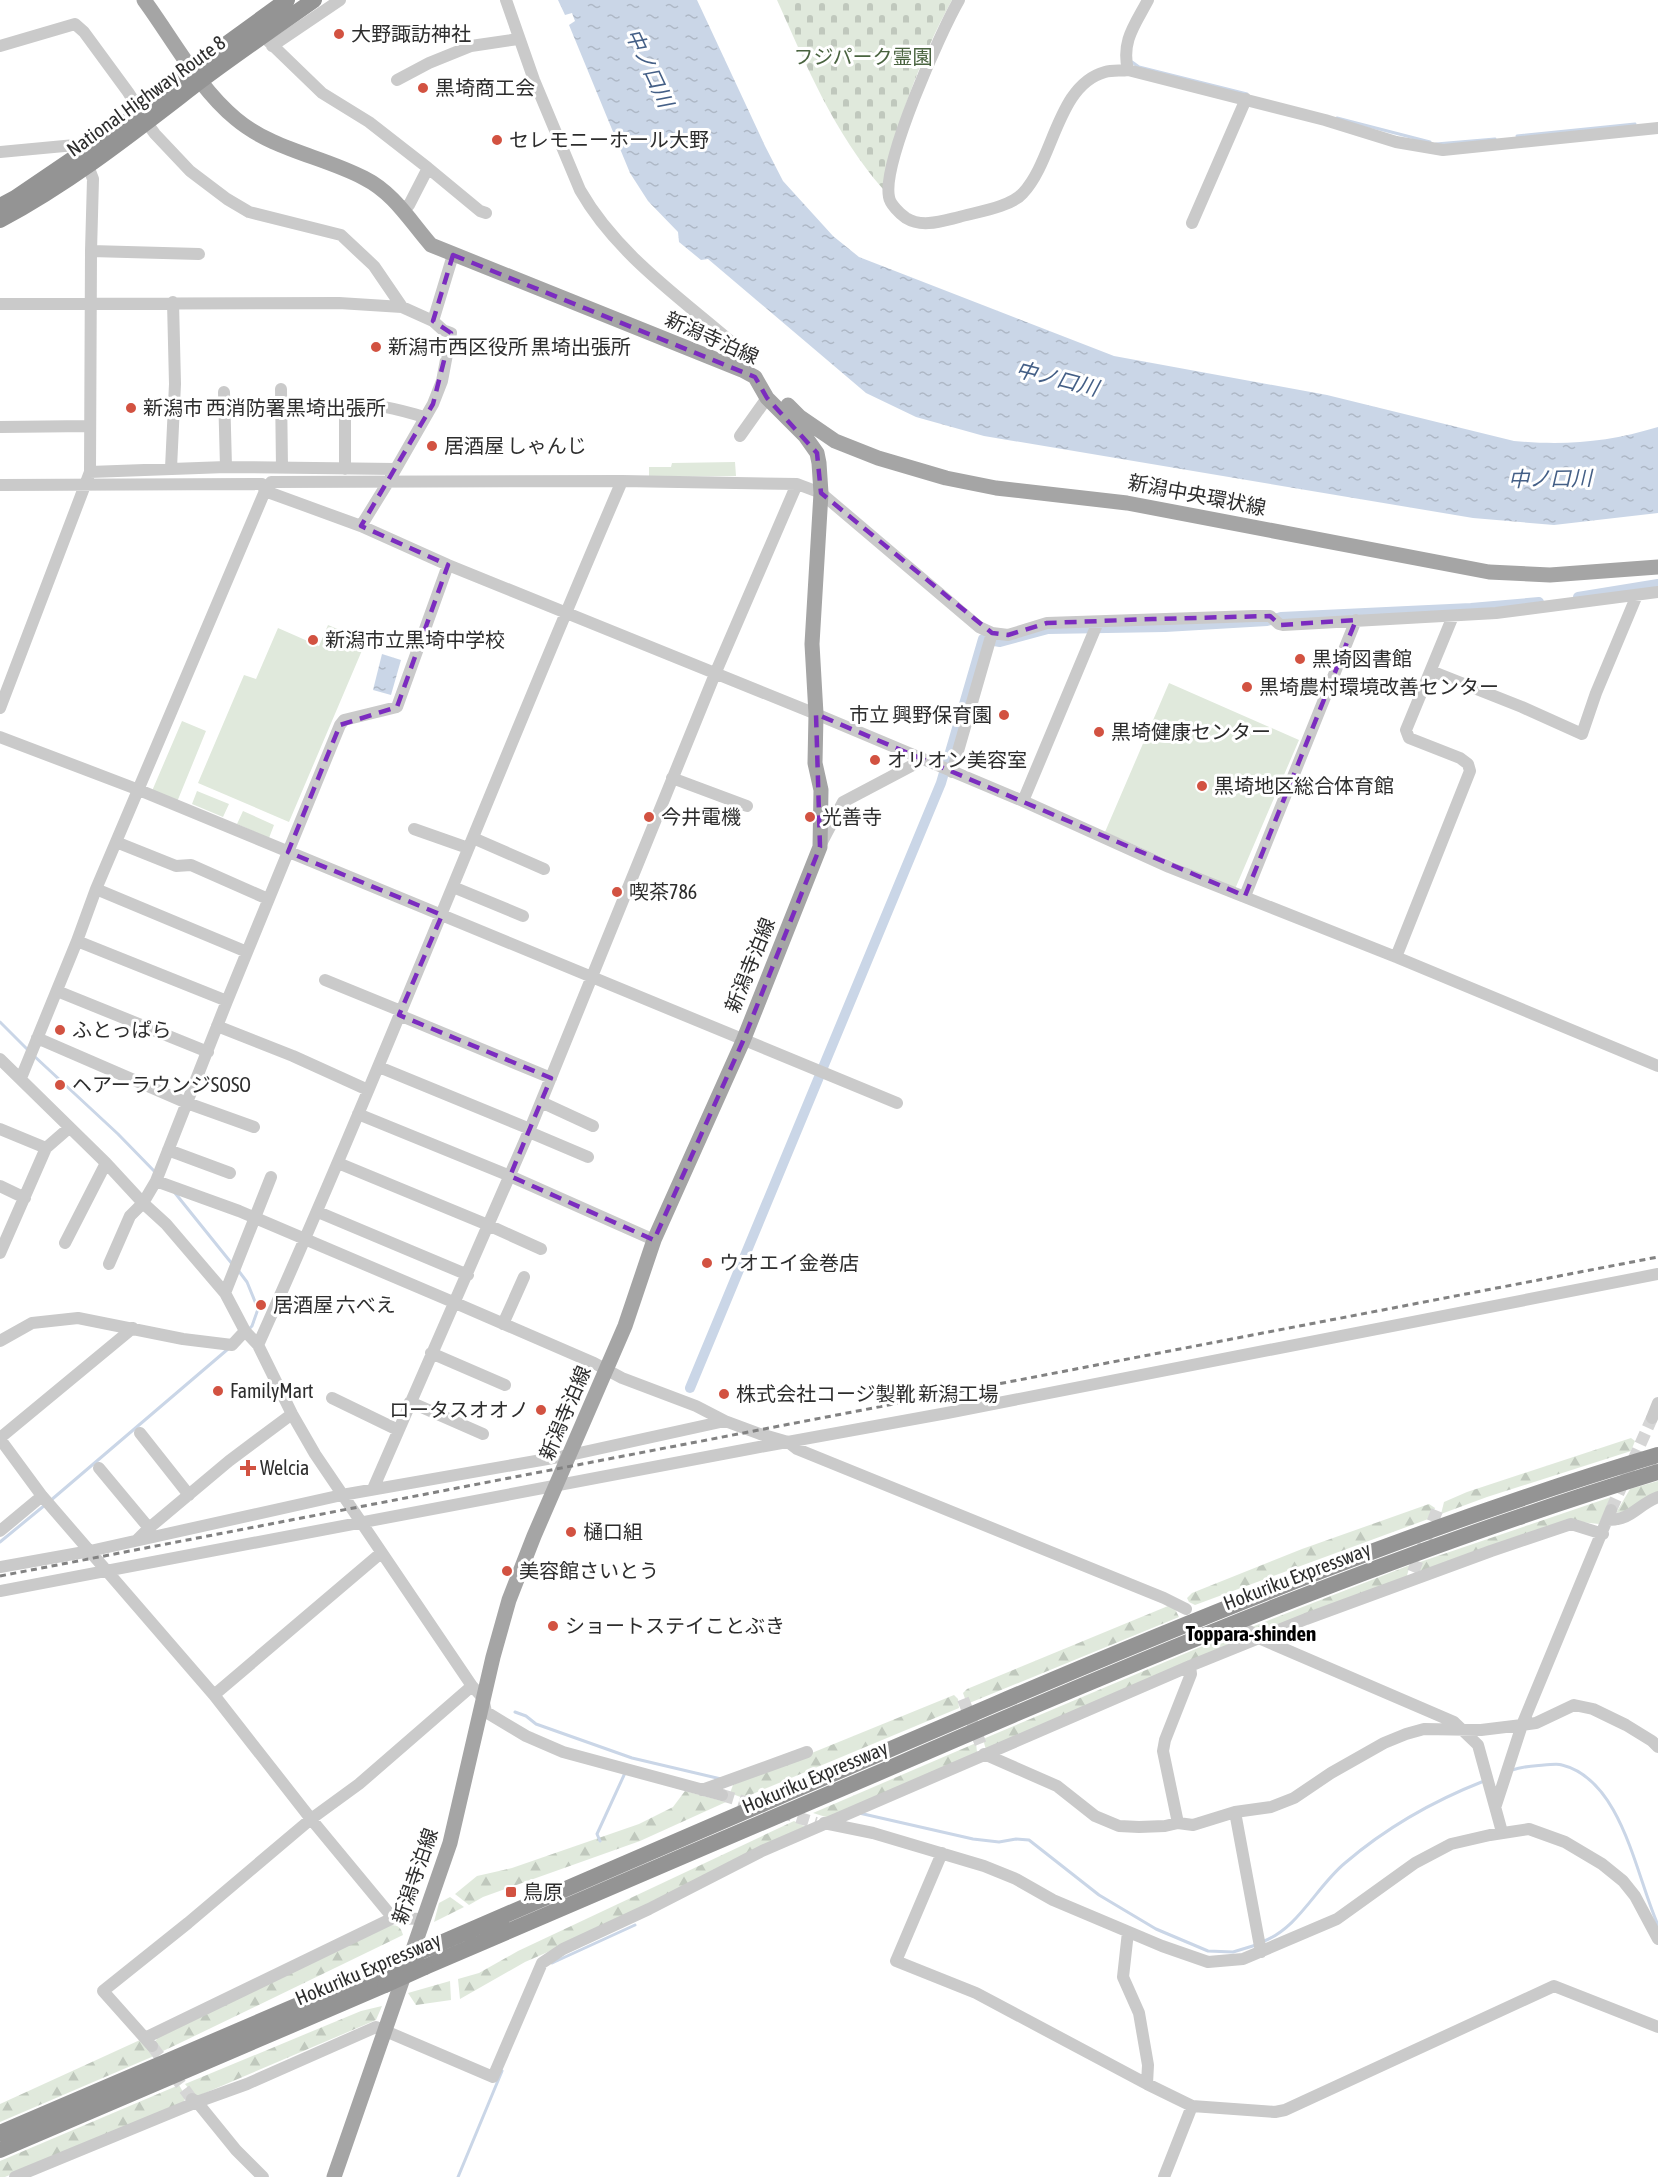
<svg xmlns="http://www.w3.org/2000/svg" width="1658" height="2177" font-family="'Asap Condensed','Noto Sans JP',sans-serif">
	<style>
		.forest { fill: url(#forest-firs) }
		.cemetery { fill: url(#cemetery-stones) }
		.park { fill: #e0e9dc }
		.water { fill: url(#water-ripples) }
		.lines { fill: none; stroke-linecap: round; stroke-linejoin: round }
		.stream { stroke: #cad6e7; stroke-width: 3 }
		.canal { stroke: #cad6e7; stroke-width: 10 }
		.minor-tunnel { stroke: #d5d5d5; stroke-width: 12; stroke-dasharray: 12 6; stroke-linecap: butt }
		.minor { stroke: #cacaca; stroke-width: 12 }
		.major { stroke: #a5a5a5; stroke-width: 15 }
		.highway { stroke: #949494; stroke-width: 16 }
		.rail { stroke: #828282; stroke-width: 3; stroke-dasharray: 6 4.5; stroke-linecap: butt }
		.highway-bridge { stroke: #949494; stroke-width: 16 }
		.marked { fill: none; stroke: #7b2cbf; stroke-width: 4.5; stroke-dasharray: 12 8; stroke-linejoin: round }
		.poi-dot { fill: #d25241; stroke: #fff; stroke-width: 2 }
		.labels { text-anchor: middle; stroke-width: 6; stroke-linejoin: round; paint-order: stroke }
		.poi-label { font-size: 20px; fill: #2d2d2d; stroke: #fff; text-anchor: start }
		.park-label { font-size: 20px; fill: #49633f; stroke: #fff }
		.street-label { font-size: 20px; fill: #2d2d2d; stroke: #fff }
		.water-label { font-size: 21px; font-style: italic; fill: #445f86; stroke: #fff }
		.neighbourhood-label { font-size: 21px; font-weight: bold; fill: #000; stroke: #fff }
	</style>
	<defs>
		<pattern id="forest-firs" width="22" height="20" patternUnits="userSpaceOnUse" patternTransform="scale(1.5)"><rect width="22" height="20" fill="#e0e9dc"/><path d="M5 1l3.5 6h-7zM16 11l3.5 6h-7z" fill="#c0c8bd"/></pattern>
		<pattern id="cemetery-stones" width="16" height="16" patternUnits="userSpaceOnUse" patternTransform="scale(1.5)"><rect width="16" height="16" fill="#e0e9dc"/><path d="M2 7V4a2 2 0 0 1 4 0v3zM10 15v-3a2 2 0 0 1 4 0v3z" fill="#c0c8bd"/></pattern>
		<pattern id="water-ripples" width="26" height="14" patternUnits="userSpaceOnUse" patternTransform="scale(1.5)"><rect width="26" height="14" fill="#cad6e7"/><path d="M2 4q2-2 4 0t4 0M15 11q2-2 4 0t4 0" fill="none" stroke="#aeb8c6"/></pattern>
	</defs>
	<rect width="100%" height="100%" fill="#fff"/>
	<!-- forest -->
	<path class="forest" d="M1631,1438L1635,1441L1631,1451L1487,1497L1441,1514L1444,1502L1467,1492Z
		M1658,1481V1493L1628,1511L1616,1513L1630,1489Z
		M1611,1497L1599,1524L1571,1521L1415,1577L1420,1562Z
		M1429,1504L1435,1508L1431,1518L1195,1605L1189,1602L1187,1598L1192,1593L1302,1549Z
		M1410,1565L1406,1579L1264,1633L1249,1628Z
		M1168,1606L1175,1609L1179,1617L967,1704L963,1693L967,1689Z
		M1241,1632L1242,1638L1235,1646L986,1750L983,1739L1224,1637Z
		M954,1695L958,1699L959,1708L743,1798L730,1793L733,1785Z
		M976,1743L977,1752L829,1818L813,1813Z
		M685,1791L726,1802L640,1841L483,1897L469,1905L455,1894L477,1876L512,1868L639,1824L673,1807Z
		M794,1821L806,1827L573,1941L525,1962L460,1999L458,1979L479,1973L518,1951Z
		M450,1897L464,1907L434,1922L439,1903Z
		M390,1925C399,1925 401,1928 403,1935L180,2043L163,2051L155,2042L159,2035Z
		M450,1981L451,2000L416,2005L408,1993Z
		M382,2006L376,2020L198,2096L193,2094L185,2084L361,2011Z
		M140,2040L143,2042L154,2056L0,2122V2104Z
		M179,2085L186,2097L182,2104L5,2177H0V2161Z"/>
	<!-- cemetery -->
	<path class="cemetery" d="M777,0H952C919,61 897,121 883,189C834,133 807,67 777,0Z"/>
	<!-- park -->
	<path class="park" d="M735,462L736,476L649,477V467H671L672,463Z
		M328,625L366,641L289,822L198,783L244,675L256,679L278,628L319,646Z
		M1169,683L1299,740L1235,889L1105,832Z
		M182,721L206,731L177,802L152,791Z
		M197,791L229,804L223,817L192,804Z
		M243,811L274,825L269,838L237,824Z"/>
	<!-- water -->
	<path class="water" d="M558,0H697L765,146L783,181L833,236L859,257L1114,356L1327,395L1514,441C1566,446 1608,442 1658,427V513L1554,525L1473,518L984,436L916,417L866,393L708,259L701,260L679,242L678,232L648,201L630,173L569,25L575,21L572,13L565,15Z
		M382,654L401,660L391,695L373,690Z"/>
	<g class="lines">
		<!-- stream -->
		<path class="stream" d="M1132,62L1139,67L1247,94
			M1337,118L1430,142
			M1517,136L1635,124
			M1436,144L1495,139
			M0,1022L29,1051
			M33,1055L118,1134L156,1173
			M175,1193L233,1265
			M238,1270L247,1282L258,1309L252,1326L248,1330
			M50,1501L228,1349
			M0,1542L45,1505
			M515,1712L526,1716L536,1724L632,1758L721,1779
			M1512,1770C1524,1766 1532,1766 1544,1765C1550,1765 1557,1763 1562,1765C1622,1780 1636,1876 1658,1925
			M859,1813L973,1839L999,1842L1016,1839L1029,1840L1099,1895L1156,1929L1208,1951L1233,1952L1256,1945
			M600,1841L597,1834L625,1773
			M1262,1942C1299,1928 1316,1887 1345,1863C1387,1827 1433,1801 1484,1781
			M552,1963L635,1925
			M458,2177L502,2071"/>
		<!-- canal -->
		<path class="canal" d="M1578,597L1658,584
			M690,1388L941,783L983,639L1000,642L1048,629L1165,627L1267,621L1281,617L1471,608L1539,602"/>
		<!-- minor-tunnel -->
		<path class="minor-tunnel" d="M1611,1510L1652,1418
			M1413,1572L1438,1508
			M963,1699L981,1745
			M722,1795L761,1807
			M780,1812L816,1823
			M152,2046L191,2098"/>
		<!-- minor -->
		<path class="minor" d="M506,0L534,80L580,190C617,255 681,298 736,346L743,360L742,370
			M959,0C940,33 882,163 889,197C890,204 900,214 906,218C922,228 942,221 959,217C977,212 1011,207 1023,193C1054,160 1057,85 1105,72C1112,70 1121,71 1128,70L1325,120L1396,142L1443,150L1658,128
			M263,36L322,93L369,122L428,168L480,211L486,213
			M0,46L75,24L84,32L128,92L140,111
			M272,46L340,0
			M1128,70C1121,41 1135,25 1148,0
			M397,80L429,63L471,46L518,39
			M147,123L155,134L190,171L227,199L249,212L341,235L374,266L402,307
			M0,152L75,145L79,148L83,153L93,179L91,251L90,472L0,708
			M402,207L409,205L428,168
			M1192,223L1246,99
			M91,251L199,254
			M0,304L339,303L402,307L433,321L443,330L451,333L442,381L433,404L390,479L361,526
			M433,321L453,255
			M281,389L282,468
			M224,392L226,467
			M0,427L90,426
			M740,436L767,398
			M171,468L175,384L173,302
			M345,469V411C363,397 405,412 425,417
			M90,472L226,467L395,469
			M0,485L262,484L265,491L361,526L448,565L816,714L1023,801L1169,867L1396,957L1658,1066
			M1431,671L1522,707L1582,734L1596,693L1637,595
			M0,737L139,790L897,1103
			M952,772L992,633
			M672,778L747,806
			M1023,801L1098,622
			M414,829L468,848
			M473,838L544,869
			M116,842L176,866L191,865L268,899
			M822,842L843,802L915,764L918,758
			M453,887L523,916
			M96,889L247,952
			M1245,896L1356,620
			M77,941L227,1001
			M1396,957L1470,771L1468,764L1460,758L1409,738L1406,730L1453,616
			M325,980L401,1011
			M57,991L208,1052
			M399,1015L551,1078
			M217,1026L293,1056L368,1090
			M37,1038L187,1103L254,1127
			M0,1059L106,1163L143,1203L166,1224L225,1293L245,1331L258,1345L292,1414L315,1454L472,1686L483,1698L486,1712L526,1736L563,1752L722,1795
			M379,1067L530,1129
			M21,1078L77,941L96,889L265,491L271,482L622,481L797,484L821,493L979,627L992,633L1008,635L1047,623L1255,616H1270L1279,624L1283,625L1496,613L1658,592
			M541,1102L593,1126
			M358,1114L510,1176L654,1240
			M0,1129L46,1148
			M529,1132L588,1157
			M168,1150L230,1173
			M338,1163L488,1225L541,1249
			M156,1181L239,1211L453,1302L594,1363L622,1378L696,1406L725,1421L760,1434L788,1442L797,1449L1164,1598L1186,1609
			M0,1186L25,1198
			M318,1212L468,1275
			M65,1243L106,1163
			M0,1253L46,1148L69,1128
			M109,1264L130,1216L143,1203L156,1181L227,1001L340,725L344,720L397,707L448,565
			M225,1293L271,1177
			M503,1324L524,1277
			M0,1341L32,1323L78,1318L183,1339L232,1345L245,1331
			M258,1345C386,1060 498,768 622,481
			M431,1353L505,1385
			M332,1398L398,1430
			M410,1402L483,1434
			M1652,1418L1658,1403
			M140,1433L189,1495
			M0,1438L133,1328
			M0,1439L42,1496L214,1695L311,1819L393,1918L422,1919
			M99,1468L149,1528
			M373,1489L530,1129L715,674L797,484
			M1608,1520C1632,1520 1637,1505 1658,1497
			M0,1531L42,1496
			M137,1540L149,1528L229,1461L292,1414
			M0,1567L90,1551L342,1495L570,1455L725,1421
			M0,1591L754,1448L947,1413L1658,1274
			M1249,1631L1261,1639L1454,1722L1478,1745L1502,1832
			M214,1695L381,1553
			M984,1754L1057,1786L1095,1816L1119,1826L1139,1827L1165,1826L1178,1823L1193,1825L1235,1812L1271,1807L1294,1798L1331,1773L1384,1743L1406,1734L1424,1729L1481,1730L1522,1725L1536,1723L1574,1705L1593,1709L1626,1725L1652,1741L1658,1747
			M702,1790L807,1752
			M1496,1805L1522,1725L1611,1510
			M1235,1812L1261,1952
			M824,1823L873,1833L984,1866L1016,1879L1053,1900L1162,1946L1208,1962L1243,1959L1337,1919L1415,1863L1451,1844L1490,1835L1529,1829L1565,1842L1602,1864L1623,1881L1635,1896L1658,1939
			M1178,1823L1163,1751L1165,1740L1191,1674L1190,1666
			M942,1853L896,1961L976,1993L1147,2084L1192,2106L1275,2112L1285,2110L1554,1986L1658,2027
			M1128,1932L1123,1977L1139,2013L1148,2065L1147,2084
			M145,2038L393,1918
			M152,2046L103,1991L188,1923L311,1819L359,1784L472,1686
			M192,2099L197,2102L236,2150L263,2177
			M15,2177L197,2102L247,2084L376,2027L493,2077L542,1963L563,1949L649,1909L762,1851L1190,1666L1306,1619L1491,1551L1571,1524L1603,1534
			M1164,2177L1192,2106"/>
		<!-- major -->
		<path class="major" d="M144,0C172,38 199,89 236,119C273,150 322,156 364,178C394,193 410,221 431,245L742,370L755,377L767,398L805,436L817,453L819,463L821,493L812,644L816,714L815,763L821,790L820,847L743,1041L654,1240L625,1326L534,1536L509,1600L493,1657L450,1843L334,2177
			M788,405L800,417L835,441L878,458L946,478L996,488L1127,503L1489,572L1550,575L1658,567"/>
		<!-- highway -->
		<path class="highway" d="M0,206L15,198L124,124L192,69L287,0
			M0,220C73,181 134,132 199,82C236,54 276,27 314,0
			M429,1948C619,1866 808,1784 998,1703C1214,1611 1433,1522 1658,1455
			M425,1967C581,1899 736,1834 892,1767C1143,1658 1396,1552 1658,1472
			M0,2133L387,1967
			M0,2150L385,1985"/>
		<!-- rail -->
		<path class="rail" d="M0,1576L1658,1257"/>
		<!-- highway-bridge -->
		<path class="highway-bridge" d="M387,1967L429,1948
			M385,1985L425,1967"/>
	</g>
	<!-- marked area -->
	<path class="marked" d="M453,255L755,377L767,398L817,453L821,493L992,633L1008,635L1047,623L1153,619L1270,616L1280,625L1356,620L1245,896L816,714L820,847L743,1041L654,1240L510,1176L551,1078L399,1015L442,915L288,852L340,725L397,707L448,565L361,526L433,404L451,333L433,321Z"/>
	<!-- markers -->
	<g class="poi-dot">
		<circle cx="339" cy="34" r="6"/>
		<circle cx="423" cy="88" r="6"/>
		<circle cx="497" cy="140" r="6"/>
		<circle cx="376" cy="347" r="6"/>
		<circle cx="131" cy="408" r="6"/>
		<circle cx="432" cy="446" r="6"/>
		<circle cx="313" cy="640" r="6"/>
		<circle cx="1300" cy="659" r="6"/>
		<circle cx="1247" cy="687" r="6"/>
		<circle cx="1004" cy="715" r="6"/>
		<circle cx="1099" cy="732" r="6"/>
		<circle cx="875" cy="760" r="6"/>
		<circle cx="1202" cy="786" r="6"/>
		<circle cx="649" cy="817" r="6"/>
		<circle cx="810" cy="817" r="6"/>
		<circle cx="617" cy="892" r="6"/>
		<circle cx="60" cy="1030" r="6"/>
		<circle cx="60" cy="1085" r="6"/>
		<circle cx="707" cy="1263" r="6"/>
		<circle cx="261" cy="1305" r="6"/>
		<circle cx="218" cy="1391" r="6"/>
		<circle cx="724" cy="1394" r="6"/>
		<circle cx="541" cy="1410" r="6"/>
		<path d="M245 1459h6v6h6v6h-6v6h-6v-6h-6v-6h6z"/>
		<circle cx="571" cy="1532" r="6"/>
		<circle cx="507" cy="1571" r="6"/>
		<circle cx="553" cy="1626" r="6"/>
		<rect x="505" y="1886" width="12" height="12" rx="3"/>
	</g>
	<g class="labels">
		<!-- poi labels -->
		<g class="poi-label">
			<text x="351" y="41">大野諏訪神社</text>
			<text x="435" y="95">黒埼商工会</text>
			<text x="509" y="147">セレモニーホール大野</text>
			<text x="388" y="354">新潟市西区役所 黒埼出張所</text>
			<text x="143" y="415">新潟市 西消防署黒埼出張所</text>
			<text x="444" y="453">居酒屋 しゃんじ</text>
			<text x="325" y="647">新潟市立黒埼中学校</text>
			<text x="1312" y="666">黒埼図書館</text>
			<text x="1259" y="694">黒埼農村環境改善センター</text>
			<text x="992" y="722" text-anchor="end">市立 興野保育園</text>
			<text x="1111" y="739">黒埼健康センター</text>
			<text x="887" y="767">オリオン美容室</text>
			<text x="1214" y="793">黒埼地区総合体育館</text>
			<text x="661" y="824">今井電機</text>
			<text x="822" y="824">光善寺</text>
			<text x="629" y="899">喫茶786</text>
			<text x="72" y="1037">ふとっぱら</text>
			<text x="72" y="1092">ヘアーラウンジSOSO</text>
			<text x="719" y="1270">ウオエイ金巻店</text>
			<text x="273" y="1312">居酒屋 六べえ</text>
			<text x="230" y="1398">FamilyMart</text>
			<text x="736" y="1401">株式会社コージ製靴 新潟工場</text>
			<text x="529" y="1417" text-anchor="end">ロータスオオノ</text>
			<text x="260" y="1475">Welcia</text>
			<text x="583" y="1539">樋口組</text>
			<text x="519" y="1578">美容館さいとう</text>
			<text x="565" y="1633">ショートステイことぶき</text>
			<text x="523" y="1899">鳥原</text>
		</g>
		<!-- park labels -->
		<g class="park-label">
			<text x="863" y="64">フジパーク霊園</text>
		</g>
		<!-- street labels -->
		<g class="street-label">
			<text transform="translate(146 96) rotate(-36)" y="7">National Highway Route 8</text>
			<text transform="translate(712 338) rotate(24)" y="7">新潟寺泊線</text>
			<text transform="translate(1197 495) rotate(11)" y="7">新潟中央環状線</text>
			<text transform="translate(750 965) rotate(-68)" y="7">新潟寺泊線</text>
			<text transform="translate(565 1413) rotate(-67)" y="7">新潟寺泊線</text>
			<text transform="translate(1297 1576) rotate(-21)" y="7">Hokuriku Expressway</text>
			<text transform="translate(815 1777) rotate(-23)" y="7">Hokuriku Expressway</text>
			<text transform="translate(415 1876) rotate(-71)" y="7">新潟寺泊線</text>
			<text transform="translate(368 1969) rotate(-23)" y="7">Hokuriku Expressway</text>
		</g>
		<!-- water labels -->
		<g class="water-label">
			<text transform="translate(649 68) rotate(65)" y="7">中ノ口川</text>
			<text transform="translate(1057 379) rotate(14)" y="7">中ノ口川</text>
			<text transform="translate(1550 479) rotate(-1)" y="7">中ノ口川</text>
		</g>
		<!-- neighbourhood labels -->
		<g class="neighbourhood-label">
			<text x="1251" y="1641">Toppara-shinden</text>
		</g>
	</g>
</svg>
